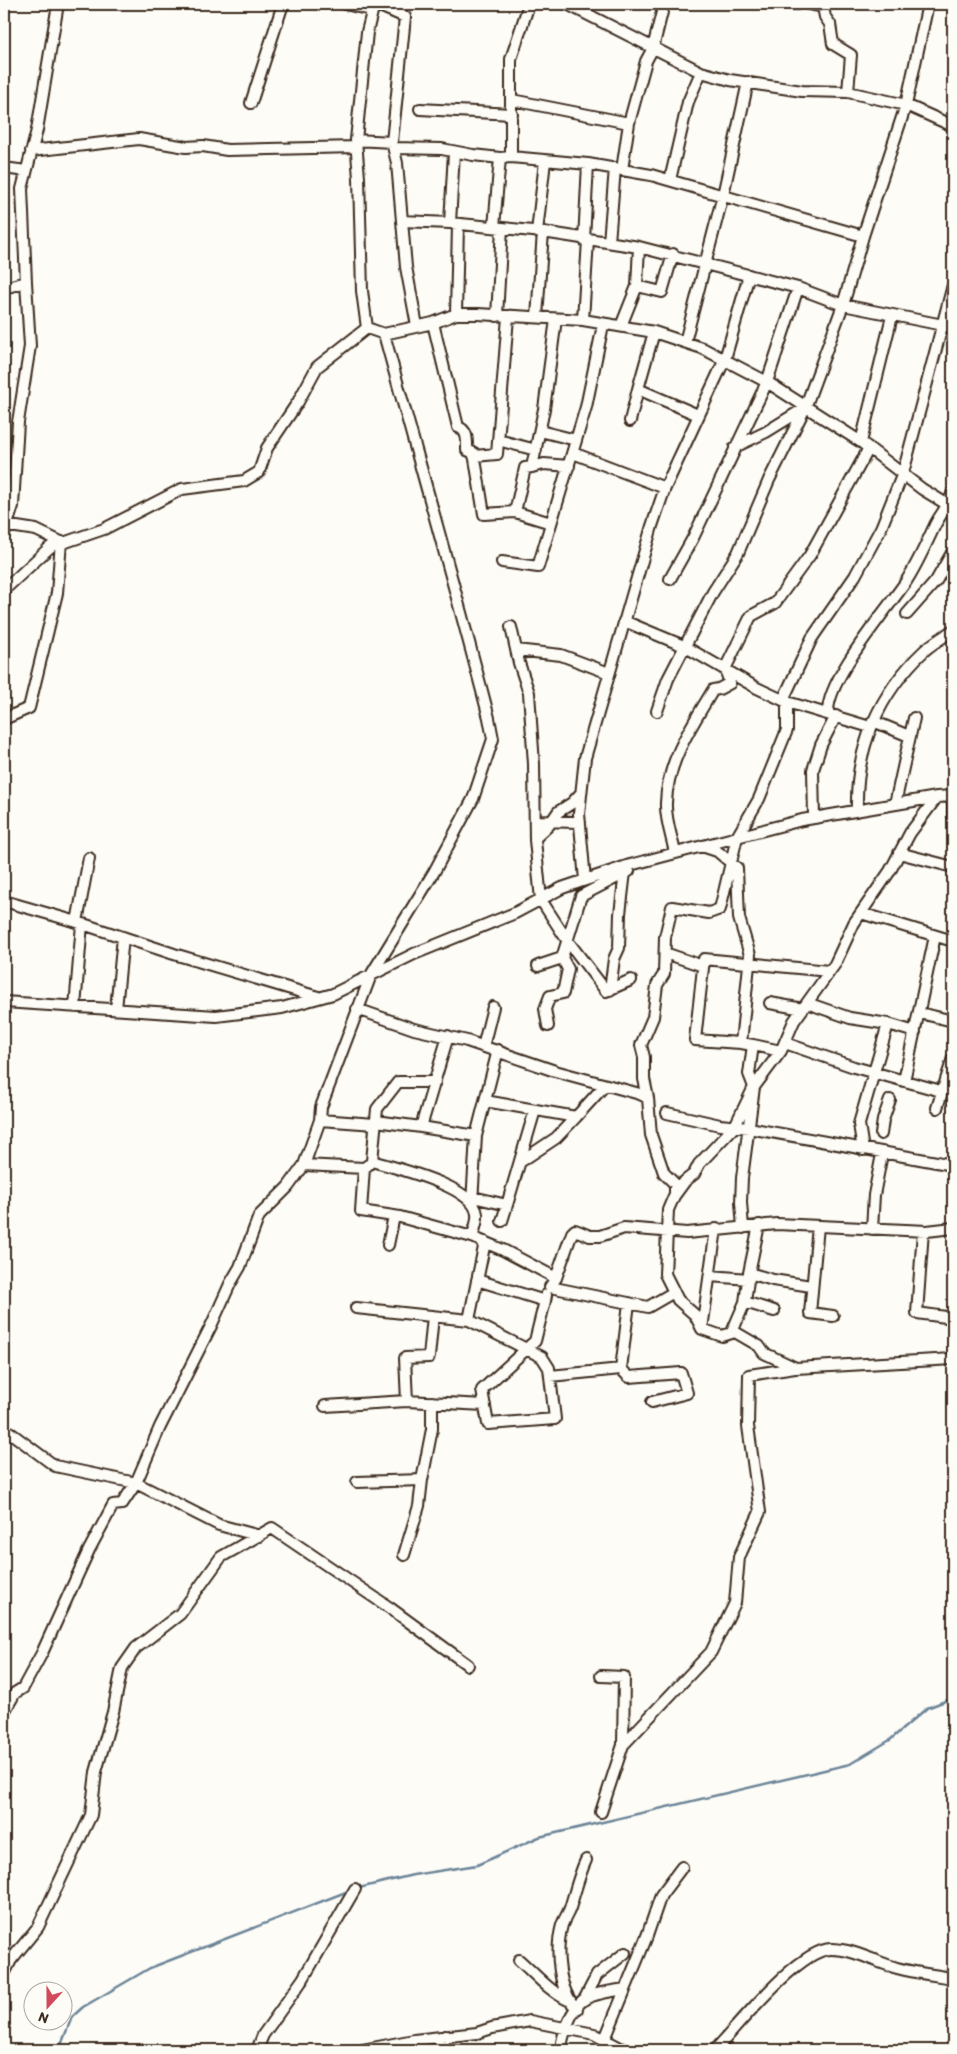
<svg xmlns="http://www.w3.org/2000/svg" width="957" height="2054" font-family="Itim,sans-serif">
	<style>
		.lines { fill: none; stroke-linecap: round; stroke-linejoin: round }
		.stream { stroke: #6c8598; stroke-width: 2.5 }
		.minor-casing { stroke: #3b2a1e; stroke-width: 14 }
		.minor { stroke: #fdfcf7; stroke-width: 10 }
	</style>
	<rect width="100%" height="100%" fill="#fdfcf7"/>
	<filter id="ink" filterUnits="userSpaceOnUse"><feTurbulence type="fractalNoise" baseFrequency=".02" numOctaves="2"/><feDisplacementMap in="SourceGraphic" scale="10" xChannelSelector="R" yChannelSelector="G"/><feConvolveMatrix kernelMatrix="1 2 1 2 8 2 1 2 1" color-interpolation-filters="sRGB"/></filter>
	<g filter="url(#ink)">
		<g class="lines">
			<!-- stream -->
			<path class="stream" d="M359,1888L413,1875L477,1865L539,1837L850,1764L890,1740L927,1708L953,1698
				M59,2050L72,2017L83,2007L150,1968L351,1890"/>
			<defs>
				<path id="minor" d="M345,4L371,10
					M375,4L405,17L392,142L397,163L406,267L417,326
					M567,4L701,72L730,80L802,91L848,92L906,105L953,126
					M781,4H797
					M808,4L823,7L825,17L830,24L833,44L851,55L848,92
					M512,100L629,123
					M251,103L283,4
					M420,109L512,114
					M356,140L392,142
					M394,148L442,149L473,155L500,158L511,157L588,164L651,175L863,236
					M31,151L139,139L186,147L203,146L227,150L356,147
					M511,157V59L529,4
					M4,168L26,171
					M622,170L629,123L646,61L653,48L664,4
					M670,180L688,102L701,72
					M402,221L450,223L543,232L639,247L798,288L843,305L953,327
					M450,223L454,152
					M494,227L500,158
					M537,232L545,161
					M584,240L588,164
					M609,242L615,168
					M637,286L662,292L673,254
					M4,288L26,282L22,189L37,130L58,4
					M456,314L458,225
					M497,316L502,228
					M537,317L543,232
					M583,320L588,240
					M433,323L458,427C468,430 467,441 467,450L474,453L484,514L515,512L525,468L532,467L544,409L556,319
					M621,326L637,286L639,247
					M367,328L384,334L433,323L456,314H478L583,320L654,332L702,348L767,382L861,442L922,489L953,508
					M654,332L638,389L698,415
					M685,342L723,195L748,82
					M630,421L638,389
					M540,431L576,440
					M498,440L536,450
					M861,442L892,316
					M735,447L766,432L805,408
					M573,453L665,488
					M474,456L497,454L508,317
					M532,467L544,464L569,466
					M515,512L551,523
					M4,525L36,530L61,542L57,593L29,708L4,719
					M4,534L13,506L18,422L30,346L26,282
					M502,562L538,567L586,407L603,325
					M670,579L693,538L767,382L798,288
					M4,590L48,549L57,542H66L104,529L182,489L244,481L259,472L267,448L298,402L317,367L367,328L362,291L359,178L356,140L367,32L374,4
					M907,614L936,581L953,551
					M624,621L684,646L757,688L787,702L870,727
					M511,627L519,663L529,693L534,764L535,840L541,900L567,940L606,991L631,980
					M516,650L561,655L609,673
					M783,700L812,638L855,576L881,528L903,473L953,285
					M657,711L668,679L713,592L738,553L769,480L805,408L843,305L863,236L906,105L928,4
					M828,714C826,680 885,612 905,583C917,565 926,544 935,525C942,511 949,507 953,491
					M873,721L909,736
					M953,789V815
					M895,804L914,718
					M857,811C855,748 879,693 925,650C933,643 944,637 953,630
					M814,818L813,770L821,745L836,716
					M535,821L580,822
					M535,838L549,825L558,812L572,803L581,793
					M702,846L717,851L737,868L739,918L750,955L741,1043L753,1045L749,1074L754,1087L735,1126L699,1164L694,1174L685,1181L674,1196L668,1210L665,1274L678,1300L695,1315L702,1329L722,1336L735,1332L759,1346L764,1353L796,1368L953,1359
					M675,853C672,837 665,819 666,803C667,762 692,725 713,690L719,689L730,683L725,669L751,616L775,603L810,555L869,448
					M899,853L953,867
					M585,880L579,814L585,758L652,526L665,488L725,359L749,275
					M4,901L77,922L174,954L318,997
					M861,913L953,941
					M77,922L89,858
					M665,953L703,966
					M538,966L562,958
					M610,990L614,959L619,948L620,914L625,872
					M4,1002L216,1016L282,1008L333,994L414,954L515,913L562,888L630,865L802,820L937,797L953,796
					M770,1003L803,1009
					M807,1003L850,1018L888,1024L915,1032
					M75,1007L82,924
					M116,1009L123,937
					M357,1009L414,1029L467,1041L555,1071L640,1094L648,1098
					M920,1013L953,1021
					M548,1026L545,1009L550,996L563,993L568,969L562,958L581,896L629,871
					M741,1043L695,1040L704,959L829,971
					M785,1043L854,1067L941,1091
					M753,1045L781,1051
					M483,1047L493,1007
					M904,1081L935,936
					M435,1082H398L377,1109L372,1161C395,1168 474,1186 477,1214C478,1221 474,1231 472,1237L503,1250L556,1278L550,1287L648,1307L674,1292
					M485,1101L576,1117L556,1138L520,1162
					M937,1108L953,1058
					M667,1113L720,1125L749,1128L953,1165
					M576,1117L605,1085
					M376,1121L421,1127L448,1036
					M375,1124L320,1120L321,1107L371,975L434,872L473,799L493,739L489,718C456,590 419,462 384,334
					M421,1127L476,1136L498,1050
					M881,1134L883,1120L890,1100
					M863,1150L859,1124L888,1024
					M304,1165L364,1168L368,1165
					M364,1168L361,1211L400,1217L472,1237
					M675,1194V1184L664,1173L651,1135L648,1098L644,1079V1057L641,1045L653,1017L657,985L664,974L665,937L672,907L709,913L720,909L737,837L759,799L787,730V702
					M473,1197L507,1205L535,1110
					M472,1203L476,1136
					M502,1221L507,1205
					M759,1225L749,1273L773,1280L811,1286
					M818,1226L810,1313L833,1316
					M743,1228L741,1202L742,1178L754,1087L781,1051L794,1021L835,964L854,923L890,871L910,833L937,797
					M872,1229L874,1195L882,1154
					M923,1231L917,1313L953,1318
					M388,1245L394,1216
					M749,1273L745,1302L774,1311
					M710,1276L749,1279
					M556,1278L572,1233L575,1230L590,1236H600L624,1228L687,1233L777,1224L927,1231L953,1228
					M477,1280L545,1301L546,1295
					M356,1308L469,1320L485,1242
					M433,1316L429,1357L405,1358L407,1401L485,1405
					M469,1320L542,1357L549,1368L555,1419L488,1424L482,1390L535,1341L545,1301
					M702,1329L716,1229
					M732,1332L745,1302
					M621,1369L629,1377L681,1373L687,1393L652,1402
					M550,1376L621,1369L629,1303
					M325,1406L407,1401
					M4,1428L55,1466L136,1483L219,1525L260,1536
					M357,1482L422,1480L432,1429V1402
					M404,1555L419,1506L422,1480
					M4,1712L15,1693L23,1688L42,1653L89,1550L113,1505L122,1504L136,1483L160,1427L212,1324L230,1284L240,1267L259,1216L288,1187L304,1165L320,1120
					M623,1745L711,1652L735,1603L739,1557L760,1512L748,1426L749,1375L795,1368
					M601,1812L623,1745L624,1677L601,1676
					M519,1960C535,1974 549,1991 568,2000
					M4,1974L11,1960L38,1927L91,1815L96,1772L113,1712L122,1668L136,1648L180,1614L221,1557L272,1528L390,1608L468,1665
					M584,2000L597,1975L625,1953
					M577,2009C558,1990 555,1951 562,1925C564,1919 568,1914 570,1908C575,1892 579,1875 586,1860
					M605,2039L647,1936L661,1895L682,1867
					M257,2050L263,2035L303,1979L355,1889
					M362,2050L414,2040L477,2033L492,2028L530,2021L594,2034L624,2050
					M440,2050L445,2036
					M561,2050C562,2035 571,2010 583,2000C593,1993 613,1991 625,1989
					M715,2050C738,2026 799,1949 831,1949C854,1949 875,1962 897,1968C915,1973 934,1975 953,1978"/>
			</defs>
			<!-- minor casing -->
			<use href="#minor" class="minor-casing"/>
			<!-- minor -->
			<use href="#minor" class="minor"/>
		</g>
	</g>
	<!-- margin -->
	<rect width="957" height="2054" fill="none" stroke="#fdfcf7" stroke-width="20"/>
	<rect x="10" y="10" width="937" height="2034" fill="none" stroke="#3b2a1e" stroke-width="2" filter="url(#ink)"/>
	<!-- north arrow -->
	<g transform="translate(48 2006) rotate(201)"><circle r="24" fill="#fdfcf7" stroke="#afa8a0"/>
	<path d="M0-4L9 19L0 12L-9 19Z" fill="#d1495b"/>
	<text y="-8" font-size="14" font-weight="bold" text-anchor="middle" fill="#3b2a1e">N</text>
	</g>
</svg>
